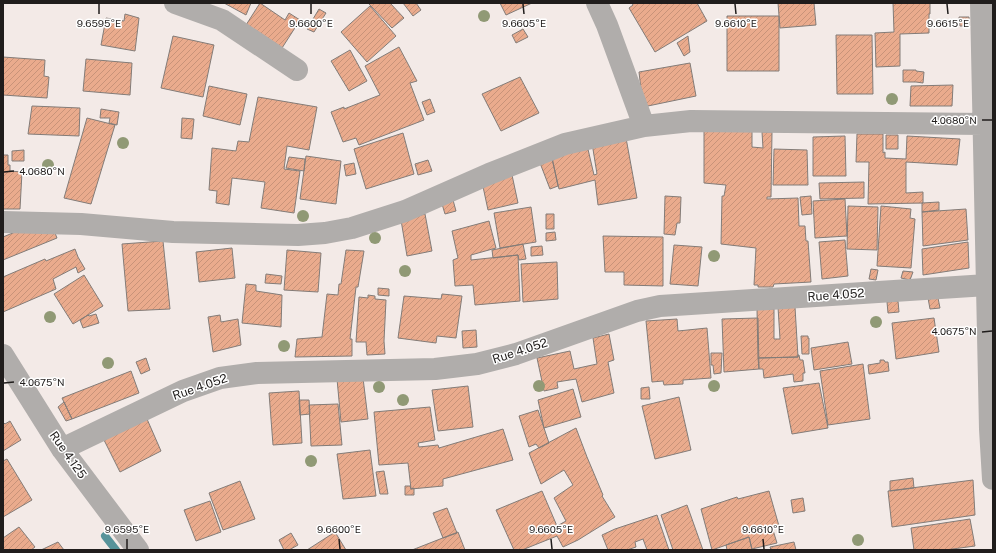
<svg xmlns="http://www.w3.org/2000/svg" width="996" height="553" font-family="'Public Sans',sans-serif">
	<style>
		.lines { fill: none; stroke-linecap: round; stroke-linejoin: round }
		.stream { stroke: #57939a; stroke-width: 8 }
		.building { fill: url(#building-hatch); stroke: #837c78 }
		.street { stroke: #b0adab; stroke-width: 22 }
		.tree { fill: #909975 }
		.ticks { fill: none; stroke: #201d1c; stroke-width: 1.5 }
		.labels { text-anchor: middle; stroke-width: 3; stroke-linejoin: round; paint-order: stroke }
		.street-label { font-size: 12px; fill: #201d1c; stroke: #fff }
		.ticks-label { font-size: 10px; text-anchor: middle; fill: #201d1c; stroke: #fff; stroke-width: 3; stroke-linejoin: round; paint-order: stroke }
	</style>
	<defs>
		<pattern id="building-hatch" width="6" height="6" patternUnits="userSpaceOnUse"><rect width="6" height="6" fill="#eaab8d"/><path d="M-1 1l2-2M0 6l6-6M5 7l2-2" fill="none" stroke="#c89379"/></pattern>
	</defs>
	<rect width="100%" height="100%" fill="#f3eae7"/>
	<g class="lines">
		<!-- stream -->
		<path class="stream" d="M105,536L116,550"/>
	</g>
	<!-- building -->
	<path class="building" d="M224,3H251L246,15Z
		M260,3L285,20L289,13L300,20L282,48L246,25Z
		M371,3H390L404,18L392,28L369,4Z
		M403,3H416L421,10L413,16Z
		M500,3H532L506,15Z
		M632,3H697L707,21L655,52L629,8L633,5Z
		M778,3H814L816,25L780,28Z
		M893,3H930V14H929V33L900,34V66L876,67L875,33L894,32Z
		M370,6L396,36L367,62L341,32Z
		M319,9L326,13L314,32L307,29Z
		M125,14L139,18L135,51L101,45L106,18L124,21Z
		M727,16H779V71H727Z
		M959,17H969V26H960Z
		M523,29L528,37L516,43L512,35Z
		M836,35H872L873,94H837Z
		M173,36L214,45L203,97L161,88Z
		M688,36L690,52L684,56L677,43Z
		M399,47L417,81L410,83L424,120L359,145L356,138L343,142L331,112L344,107V109L380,95L365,66Z
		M350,50L367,81L349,91L331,61Z
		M3,57L45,60L44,76L49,77L47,98L3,95Z
		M86,59L132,63L130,95L83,91Z
		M690,63L696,96L643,107L639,72Z
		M903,70H916V71L924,72L923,83L916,82H903Z
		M520,77L539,113L501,131L482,94Z
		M953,85L952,106H910L911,86Z
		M209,86L247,94L240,125L203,116Z
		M258,97L317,107L309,150L287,146L284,169L300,171L294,213L261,208L265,182L232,178L229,205L216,203L217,191L209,190L212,148L236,151L238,141L249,142Z
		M430,99L435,112L427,115L422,102Z
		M32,106L80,108L79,136L28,134Z
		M101,109L119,112L117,125L109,123L110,118H100Z
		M87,118L115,125L91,204L64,198Z
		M182,118L194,119L192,139L181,138Z
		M704,126L752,131V147L763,148L762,132H772L771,197H767V199L798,198L799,226H805L806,241H808L811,282L774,284L773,287H758V285H754L756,248L721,244L722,196H724L726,185L704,183Z
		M403,133L414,174L366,189L354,149Z
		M857,134H883V153L885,152V158L906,159L907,136L960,139L957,165L906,162V193L923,192V203L868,204L869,162H856Z
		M886,135H898V149H886Z
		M845,136L846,176H813V137Z
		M626,138L637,198L598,205L595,180L559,189L551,154L587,145L594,175L597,174L592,143Z
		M774,149L807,150L808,185H773Z
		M24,150V161H12V151Z
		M3,155H8V165H10V171L22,172L20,209H3Z
		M306,156L341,161L336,204L300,199Z
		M289,157L305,159L304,171L286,168Z
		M552,158L558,186L550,189L540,163Z
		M428,160L432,171L418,175L415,164Z
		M354,163L356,174L346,176L344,165Z
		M512,175L518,203L488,210L482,182Z
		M864,182V198L820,199L819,183Z
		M665,196L681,197L680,223H677L675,235L664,234Z
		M811,196L812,214L802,215L800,197Z
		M845,199L847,236L815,238L813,201Z
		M453,200L456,211L445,214L442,204Z
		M939,202V210L922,212V203Z
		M848,206L878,207L877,250L847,249Z
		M881,206L911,209L910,218L915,219L911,268L877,266Z
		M531,207L536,242L500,248L494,213Z
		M966,209L968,240L923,246L922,212Z
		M425,214L432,251L407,256L401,220Z
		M546,214H554V229H546Z
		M49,218L57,238L3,260V237Z
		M489,221L496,248L471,255V260L518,255L520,301L475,305L473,285L455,286L453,260L458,258L452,231Z
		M555,232L556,240L546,241V233Z
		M603,236L663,237V286L624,285V272H605Z
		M845,240L848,276L822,279L819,242Z
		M163,241L170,309L128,311L122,244Z
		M968,242L969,268L923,275L922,249Z
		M523,244L526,259L519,260L518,255L493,258L492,250Z
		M674,245L702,247L698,286L670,284Z
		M542,246L543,255L531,256V247Z
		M232,248L235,278L199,282L196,252Z
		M75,249L78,257L85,269L78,273L76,267L53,279L56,289L3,312V277L45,259L46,261Z
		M287,250L321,253L318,292L284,290Z
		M346,250L364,251L358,287H356L350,339H352V356L295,357L297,339L322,337L327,294L338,295L339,284H341Z
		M557,262L558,299L523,302L521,264Z
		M871,269L878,270L876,280L869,279Z
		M903,271L913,272L910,280L901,278Z
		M266,274L282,276L281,284L265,283Z
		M84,275L103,306L73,324L54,294Z
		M246,284L256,285V291L282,295L281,327L242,323Z
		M378,288L389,289V296L378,295Z
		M442,294L462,296L456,338L437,336L436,343L398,338L404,296L441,299Z
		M368,295L375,296V299L386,300L384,341L385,354L367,355L366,342H356L359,297L368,298Z
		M928,298H938L940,308L930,309Z
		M898,301L899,312L888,313L887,302Z
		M778,307H795L798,357L758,358L757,309H774V339H780Z
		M96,314L99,323L83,328L80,320L88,315L89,316Z
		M220,315L221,322L238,319L241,345L213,352L208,317Z
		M758,318L759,369L724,372L722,319Z
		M934,318L939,352L896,359L892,323Z
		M677,319L678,331L707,328L711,378L683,380V384L664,385L663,381L652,382L646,321Z
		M476,330L477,347L463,348L462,331Z
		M609,334L614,360L608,362L614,393L582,402L576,379L557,382L558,388L544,391L537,358L570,351L574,369L597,364L593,338Z
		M801,336H808V338H809V354H802Z
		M848,342L852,364L814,370L811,348Z
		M711,353H722L721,373L714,374L713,365H711Z
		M798,355H799L800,360H803L805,373H803V381L794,382L793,374L764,378L763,369H759L758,358L798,357Z
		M146,358L150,370L141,374L136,362Z
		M880,360H884L885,362H888L889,371L869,374L868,365L880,363Z
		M863,364L870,419L828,425L820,371Z
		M131,371L139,393L72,419L62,398Z
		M363,378L368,419L341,422L337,379Z
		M819,383L828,428L792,434L783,388Z
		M468,386L473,427L438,431L432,390Z
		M649,387L650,399H641V388Z
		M573,389L581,417L544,428L538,400Z
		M299,391L302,443L273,445L269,393Z
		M679,397L691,450L655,459L642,406Z
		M299,400H309L310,414L300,415Z
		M64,402L72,419L66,421L58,407Z
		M338,404L342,445L311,446L309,405Z
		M430,407L435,440L418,443L419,447L438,445L439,448L503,429L513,460L443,479V486L411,489L408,463L379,465L374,412Z
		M538,410L549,443L539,448L536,444L529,447L519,416Z
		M147,419L161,451L120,472L103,438Z
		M10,421L21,440L3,451V422L5,424Z
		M576,428L587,457L603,495L602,496L615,517L578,540L563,547L557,536L522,550H514L496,510L542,491L557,526L566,521L554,498L573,485L564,470L541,484L529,453Z
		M370,450L376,496L343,499L337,454Z
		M7,459L32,500L3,517V461Z
		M384,471L388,494H380L376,472Z
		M913,478L914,488L890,491V481Z
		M973,480L975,515L892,527L888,491Z
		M240,481L255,519L223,530L209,493Z
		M405,486H410L411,489L414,488V495H405Z
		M769,491L779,526L772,527L777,543L752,549L749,537L712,550L701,509L737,497L738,499Z
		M803,498L805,511L793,513L791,500Z
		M210,501L221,532L196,541L184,510Z
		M687,505L703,550H673L661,515Z
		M447,508L457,533L443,538L433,513Z
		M657,515L669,550H647L643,539L635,542L636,547L627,550H608L602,535L615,529Z
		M970,519L975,546L945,550H914L911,528Z
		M19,527L35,547L31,550H3V538Z
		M335,532L346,550H307Z
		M458,532L465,550H412Z
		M291,533L298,545L289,550H284L279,540Z
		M749,537L752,550H727L726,545Z
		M58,542L64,550H41Z
		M794,542L796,550H771L770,547Z"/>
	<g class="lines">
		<!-- street -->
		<path class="street" d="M175,3L222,20L297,70
			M597,3L607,25L644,126
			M981,3L990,429L993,479
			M3,222L81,224L173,232L298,235L325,233L352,228L405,211L489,174L565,144L644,126L691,121L984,124
			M3,355L62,449L138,550
			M62,449L183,391L220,378L257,373L435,369L477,364L516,354L637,311L660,306L987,285"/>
	</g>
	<!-- trees -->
	<g class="tree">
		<circle cx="484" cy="16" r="6"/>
		<circle cx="892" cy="99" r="6"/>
		<circle cx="123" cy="143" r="6"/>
		<circle cx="48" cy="165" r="6"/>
		<circle cx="303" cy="216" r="6"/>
		<circle cx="375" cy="238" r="6"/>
		<circle cx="714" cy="256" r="6"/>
		<circle cx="405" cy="271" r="6"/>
		<circle cx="50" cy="317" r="6"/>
		<circle cx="876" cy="322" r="6"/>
		<circle cx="284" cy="346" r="6"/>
		<circle cx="108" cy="363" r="6"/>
		<circle cx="539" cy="386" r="6"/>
		<circle cx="714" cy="386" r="6"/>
		<circle cx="379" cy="387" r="6"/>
		<circle cx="403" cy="400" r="6"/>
		<circle cx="311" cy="461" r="6"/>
		<circle cx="858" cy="540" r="6"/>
	</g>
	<!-- ticks -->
	<path class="ticks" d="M99,4V14M311,4V14M523,4L524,14M735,4L736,14M947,4L948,14M982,120H992M4,172L14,171M982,332L992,331M4,383L14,382M127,539V549M339,539L340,549M551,539L552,549M763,539L764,549"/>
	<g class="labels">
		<!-- street labels -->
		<g class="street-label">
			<text transform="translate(836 295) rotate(-4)" y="4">Rue 4.052</text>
			<text transform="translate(520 351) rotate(-18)" y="4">Rue 4.052</text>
			<text transform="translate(200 387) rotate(-19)" y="4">Rue 4.052</text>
			<text transform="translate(68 455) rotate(55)" y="4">Rue 4.125</text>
		</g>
	</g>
	<g class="ticks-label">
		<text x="736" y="27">9.6610°E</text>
		<text x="948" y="27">9.6615°E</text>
		<text x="99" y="27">9.6595°E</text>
		<text x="311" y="27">9.6600°E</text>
		<text x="524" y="27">9.6605°E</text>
		<text x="954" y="124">4.0680°N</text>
		<text x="42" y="175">4.0680°N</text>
		<text x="954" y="335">4.0675°N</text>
		<text x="42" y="386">4.0675°N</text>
		<text x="127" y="533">9.6595°E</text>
		<text x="339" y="533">9.6600°E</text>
		<text x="551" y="533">9.6605°E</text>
		<text x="763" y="533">9.6610°E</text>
	</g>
	<!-- border -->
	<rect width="996" height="553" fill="none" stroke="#201d1c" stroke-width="8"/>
</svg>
